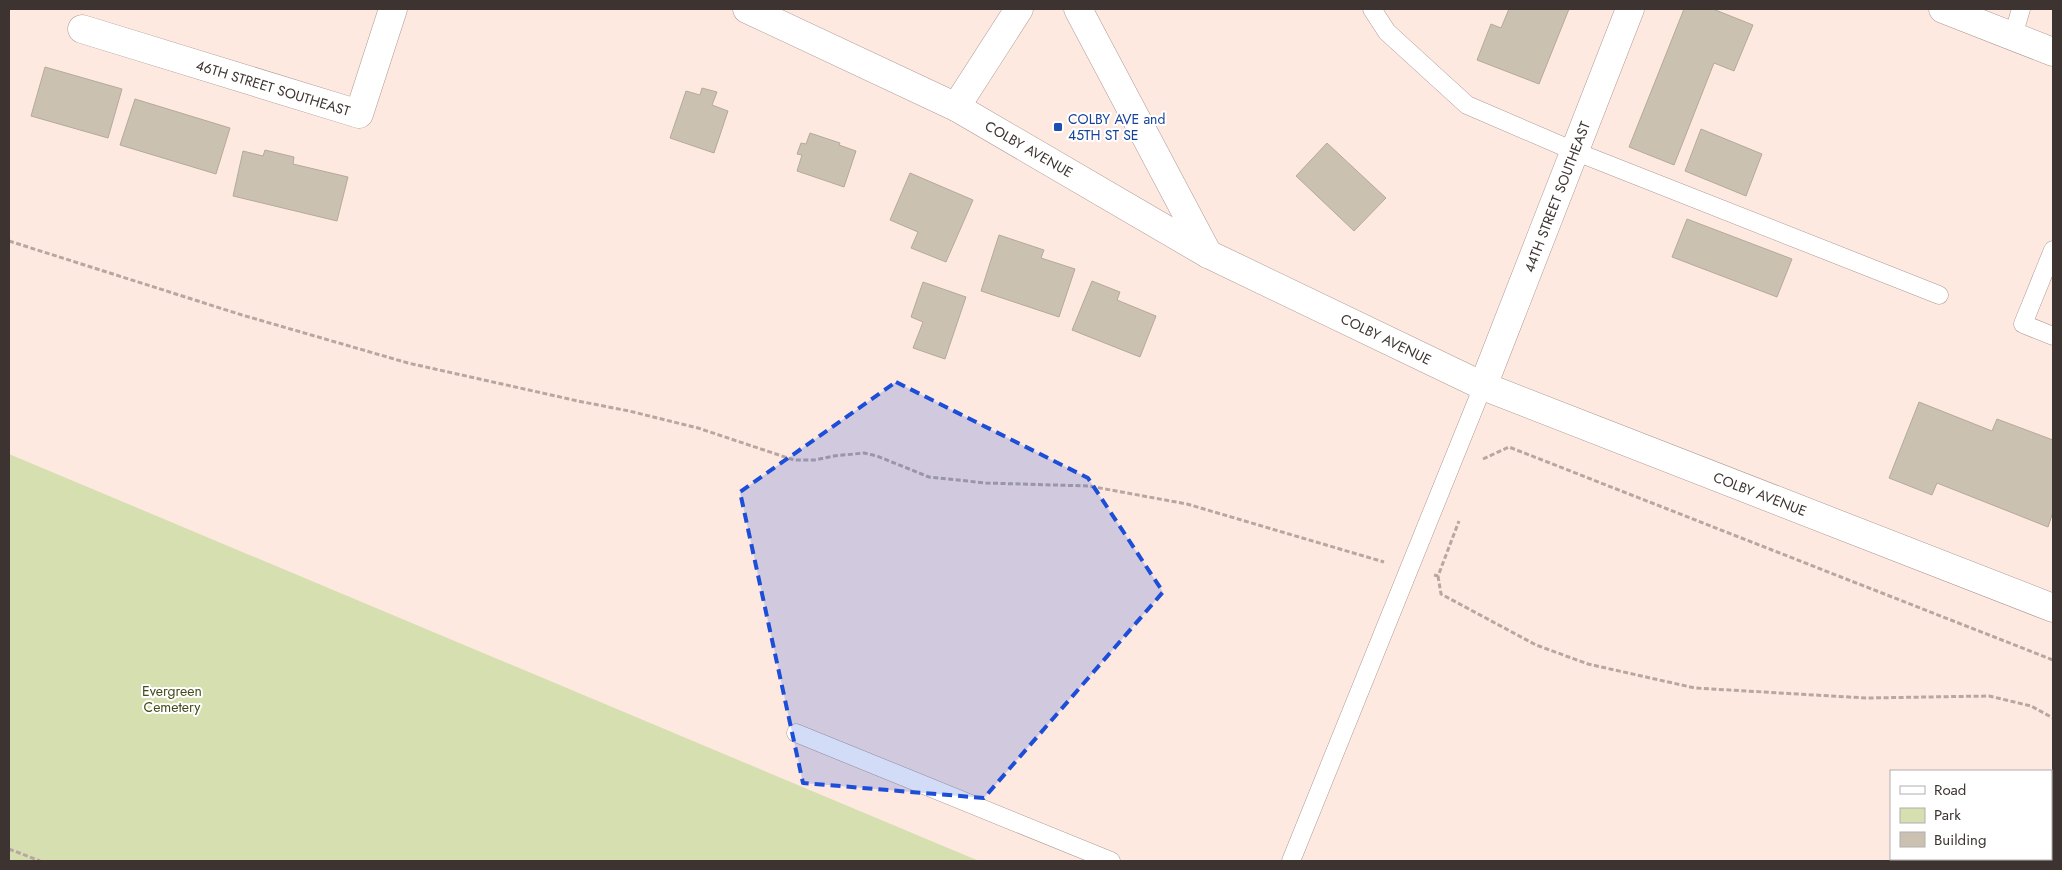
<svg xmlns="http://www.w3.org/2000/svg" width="2062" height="870" font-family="Jost,sans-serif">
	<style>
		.green { fill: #d6dfb0 }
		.building { fill: #cbc1b0; stroke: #b4aa9a }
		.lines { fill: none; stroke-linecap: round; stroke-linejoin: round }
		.lane-casing { stroke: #ae9a93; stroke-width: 19 }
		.street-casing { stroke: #ae9a93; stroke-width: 29 }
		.secondary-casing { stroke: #ae9a93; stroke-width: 29 }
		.path { stroke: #b8a7a1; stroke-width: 3; stroke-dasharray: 5 2.5; stroke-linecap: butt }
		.lane { stroke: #fff; stroke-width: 18 }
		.street { stroke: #fff; stroke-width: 28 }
		.secondary { stroke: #fff; stroke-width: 28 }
		.marked { fill: #1d4ed8; fill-opacity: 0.2; stroke: #1d4ed8; stroke-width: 4; stroke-dasharray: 10 6; stroke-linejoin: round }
		.transit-dot { fill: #1a4fb4; stroke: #fff; stroke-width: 2 }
		.labels { text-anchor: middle; stroke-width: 4; stroke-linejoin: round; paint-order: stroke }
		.street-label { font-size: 14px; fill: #3d3432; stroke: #fff }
		.transit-label { font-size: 14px; fill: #164399; stroke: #fff; text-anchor: start }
		.park-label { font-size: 14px; fill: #454c19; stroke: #fff }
	</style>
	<rect width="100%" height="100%" fill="#fee9e1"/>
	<!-- green -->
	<path class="green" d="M9,454L979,861H9Z"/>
	<!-- building -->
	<path class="building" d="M1509,9H1569L1539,84L1477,60L1491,24L1501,28Z
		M1684,9H1713L1753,25L1734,71L1714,63L1674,165L1629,147Z
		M45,67L122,89L108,138L31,116Z
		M702,88L717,92L712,105L728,111L714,153L670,138L686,91L700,95Z
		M135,99L230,128L216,174L120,145Z
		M1701,129L1762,154L1746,196L1685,171Z
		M810,133L840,143L839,145L856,151L844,187L797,171L802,155L797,154L801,143L806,144Z
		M1327,143L1386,198L1354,231L1296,176Z
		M265,150L294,157L293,164L348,177L337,221L233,196L243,151L263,156Z
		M910,173L973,200L946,262L911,248L918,232L890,220Z
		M1687,219L1792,259L1777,297L1672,257Z
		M999,235L1044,250L1041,258L1075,269L1059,317L981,291Z
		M1092,281L1120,292L1117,300L1156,316L1140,357L1072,330Z
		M923,282L966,297L945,359L913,348L923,322L911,317Z
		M1919,402L1992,431L1997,419L2053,440V512L2048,527L1937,483L1932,495L1889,478Z"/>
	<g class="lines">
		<defs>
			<path id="lane" d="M1372,9L1387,32L1467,105L1574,151L1939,295
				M2013,36L2021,9
				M2053,250L2023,324L2053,336
				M796,733L1111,861
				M1291,861L1483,386"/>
			<path id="street" d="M1078,9L1208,254
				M82,29L359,114L393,9
				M956,107L1019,9
				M1483,386L1630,9"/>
			<path id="secondary" d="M747,9L956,107L1208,254L1483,386L2053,608
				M1943,9L2053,52"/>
		</defs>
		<!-- lane casing -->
		<use href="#lane" class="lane-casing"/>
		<!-- street casing -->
		<use href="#street" class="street-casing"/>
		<!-- secondary casing -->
		<use href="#secondary" class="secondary-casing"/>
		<!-- path -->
		<path class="path" d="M9,241L242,315L408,363L578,401L629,411L698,428L794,460H815L834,456L864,453L877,456L929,477L986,483L1089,486L1187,504L1384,562
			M1483,459L1509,447L2053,660
			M1434,575L1438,576L1459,521
			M1438,576L1441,594L1536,645L1588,664L1695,688L1866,698L1989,696L2031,706L2053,718
			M9,849L40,861"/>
		<!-- lane -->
		<use href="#lane" class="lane"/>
		<!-- street -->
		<use href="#street" class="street"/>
		<!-- secondary -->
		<use href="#secondary" class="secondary"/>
	</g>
	<!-- marked area -->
	<path class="marked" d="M896,382L1088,478L1163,592L984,798L803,783L740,492Z"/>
	<!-- markers -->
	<rect class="transit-dot" x="1053" y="122" width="10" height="10" rx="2.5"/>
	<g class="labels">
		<!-- street labels -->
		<g class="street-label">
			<text transform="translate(273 88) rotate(17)" y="5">46TH STREET SOUTHEAST</text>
			<text transform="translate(1029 149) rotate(30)" y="5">COLBY AVENUE</text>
			<text transform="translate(1557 197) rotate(-69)" y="5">44TH STREET SOUTHEAST</text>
			<text transform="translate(1386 339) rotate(26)" y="5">COLBY AVENUE</text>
			<text transform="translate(1760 494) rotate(21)" y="5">COLBY AVENUE</text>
		</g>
		<!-- transit labels -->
		<g class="transit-label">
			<text x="1068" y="124">COLBY AVE and<tspan x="1068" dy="16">45TH ST SE</tspan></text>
		</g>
		<!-- park labels -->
		<g class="park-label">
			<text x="172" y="696">Evergreen<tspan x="172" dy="16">Cemetery</tspan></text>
		</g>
	</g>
	<!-- border -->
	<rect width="2062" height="870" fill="none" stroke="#3d3432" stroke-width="20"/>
	<!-- legend -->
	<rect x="1890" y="770" width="162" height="90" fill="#ffffff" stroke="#b1aead"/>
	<rect x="1900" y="786" width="25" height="8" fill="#ffffff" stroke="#b1aead"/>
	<text x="1934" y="795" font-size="15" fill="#3d3432">Road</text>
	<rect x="1900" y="808" width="25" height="15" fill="#d6dfb0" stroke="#b1aead"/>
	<text x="1934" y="820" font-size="15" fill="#3d3432">Park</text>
	<rect x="1900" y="832" width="25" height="15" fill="#cbc1b0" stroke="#b1aead"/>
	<text x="1934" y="845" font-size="15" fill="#3d3432">Building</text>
</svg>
